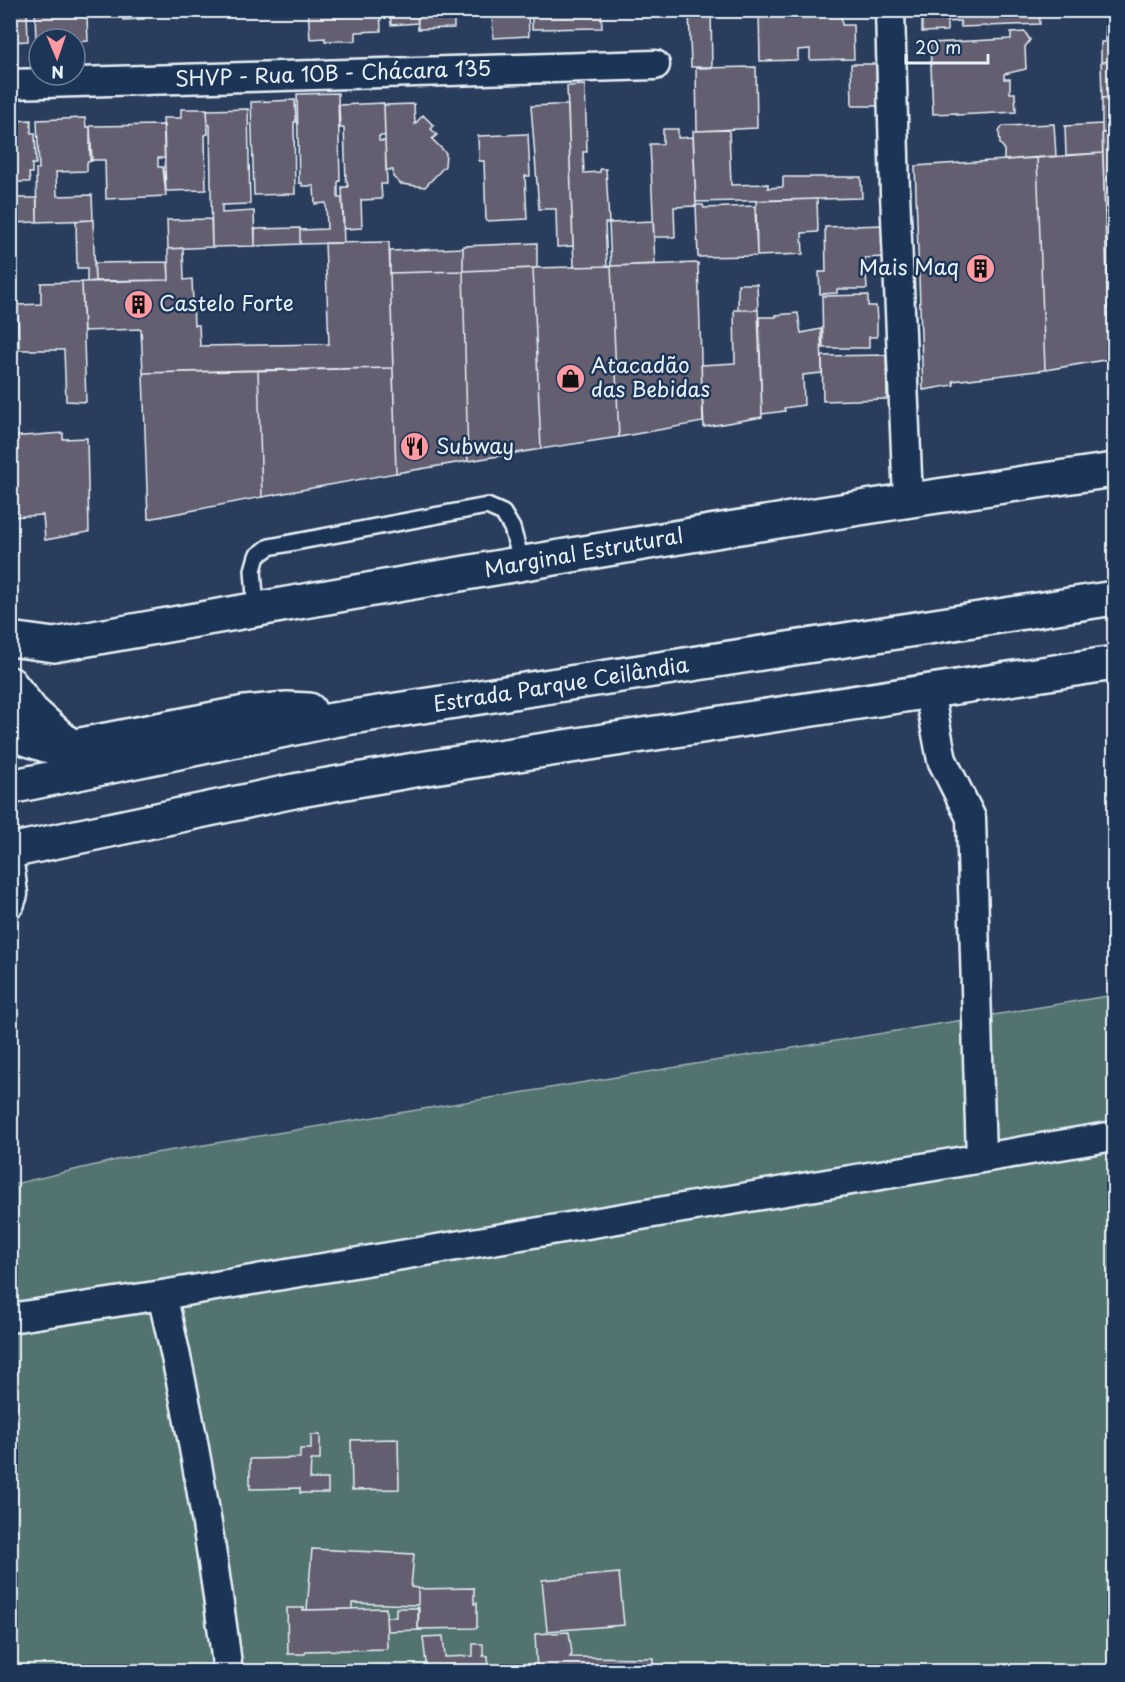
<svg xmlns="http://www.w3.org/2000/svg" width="1125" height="1682" font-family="'Playpen Sans',sans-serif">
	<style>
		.green { fill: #537371; stroke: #9eb2b4; stroke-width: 1.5 }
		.building { fill: #635f70; stroke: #e8f1f8; stroke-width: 1.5 }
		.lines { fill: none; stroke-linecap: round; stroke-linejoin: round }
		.service-casing { stroke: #e8f1f8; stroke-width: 20 }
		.minor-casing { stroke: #e8f1f8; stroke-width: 33 }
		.tertiary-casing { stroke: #e8f1f8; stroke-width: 38 }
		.motorway-casing { stroke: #e8f1f8; stroke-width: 38 }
		.service { stroke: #1d3557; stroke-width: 15 }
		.minor { stroke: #1d3557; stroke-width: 28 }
		.tertiary { stroke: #1d3557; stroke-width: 33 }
		.motorway { stroke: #1d3557; stroke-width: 33 }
		.labels { text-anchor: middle; stroke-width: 5; stroke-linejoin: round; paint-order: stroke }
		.street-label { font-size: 21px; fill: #e8f1f8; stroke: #1d3557 }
		.poi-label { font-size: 21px; fill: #e8f1f8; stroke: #1d3557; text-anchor: start }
	</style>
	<rect width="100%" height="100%" fill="#2b3d5c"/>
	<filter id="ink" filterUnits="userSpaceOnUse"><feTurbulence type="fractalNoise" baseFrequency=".0167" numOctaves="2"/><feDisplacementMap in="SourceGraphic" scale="12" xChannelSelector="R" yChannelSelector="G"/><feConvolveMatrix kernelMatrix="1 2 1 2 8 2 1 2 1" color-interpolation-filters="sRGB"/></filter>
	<g filter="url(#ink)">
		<!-- green -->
		<path class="green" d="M1114,995V1671H11L10,1185L125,1158Z"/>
		<!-- building -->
		<path class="building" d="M10,10H27L28,41L11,42L10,56Z
			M35,10H83V17H87L88,41L75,42V39H39V43H36Z
			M35,10H83V17H87L88,41L75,42V39H39V43H36Z
			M123,10H144V19L123,20Z
			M308,10H380L381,31L356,32V41H325V38L310,39Z
			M380,10H417L418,23L391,25L390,12H381Z
			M417,10H454V28L418,29Z
			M492,10H528L529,36L493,38Z
			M532,10H601L602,28L532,29Z
			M689,10H711L712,67H691Z
			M759,10H841L842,25H853L854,59L810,60V49L798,50V60L760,61Z
			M922,10H1039L1040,24L961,27L960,21L947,22V31L922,32Z
			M1105,10H1114V23H1106Z
			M1106,23H1114V61L1101,62V42H1105Z
			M1025,32L1030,40L1025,47L1026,69L1004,74V79H1010V93H1015L1016,112L957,115V113L933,114L930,43L1011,39V33Z
			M1114,61V71H1109L1110,82H1114V97L1102,98L1101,62Z
			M1114,61V71H1109L1110,82H1114V97L1102,98L1101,62Z
			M851,64H876L878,106H852Z
			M756,67L757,128L697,131L696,68Z
			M585,85L587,152H583L584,173L600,172V169H606L609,223H605L607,266L574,267L567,86Z
			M338,93L340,181L338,182V198H342L344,243L300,244V230L327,229L326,203L315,204L314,186H302V183H299L297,94Z
			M1114,97V132L1102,133V98Z
			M295,100L296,122H294L295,194L254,195L251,102Z
			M384,103L385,136H379V141H385L387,184H381L382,199L361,200L362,228L344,229L342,187H348L347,181H346L344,128H340L339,105Z
			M384,103L385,136H379V141H385L387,184H381L382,199L361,200L362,228L344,229L342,187H348L347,181H346L344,128H340L339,105Z
			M414,104L415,124L423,115L434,126L431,129L437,135L432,139L446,153L445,166L425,187L401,184L393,177V170H386L384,105Z
			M554,105H568L573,246L557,247L556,209H539L531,106Z
			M181,109H207L208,134L205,135L206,190L166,191L163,118H181Z
			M248,109L250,204L222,205V213L254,211L255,246L212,247L210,125H208L207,110Z
			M248,109L250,204L222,205V213L254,211L255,246L212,247L210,125H208L207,110Z
			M85,118L86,127H90L92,161L87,162V171L56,172L57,196L92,195L93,220L37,222L36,169H39L37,120Z
			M31,120V133H35L36,164H32V173H29L30,182H13L14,198H37V222L10,223V121Z
			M1054,124L1056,156L1004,160V148L1000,144L999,131L1003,126Z
			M1102,124L1103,153L1066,155L1065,126Z
			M164,125L165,158H158V167H163L166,196L106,199L105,160H90V126Z
			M164,125L165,158H158V167H163L166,196L106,199L105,160H90V126Z
			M663,129H678V138L693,137L696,206L674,207L675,237H654L650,144H663Z
			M729,130L731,185L768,184V188L783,187V177H861L862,198L696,202L693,131Z
			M1114,132V359H1110L1102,133Z
			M528,134L530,176H525L527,219L486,221L484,161H479L478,136Z
			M1103,153L1110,359L1045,370L1037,158Z
			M1037,158L1045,370L953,381L954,385L923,390L915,166Z
			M817,199L818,232L802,233L803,254L757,256L756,201Z
			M696,205H703L704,208L755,206L757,256L698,257Z
			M211,219L212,247L168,249L167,220Z
			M93,220L95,281L87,282V268H77L76,221Z
			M653,221L655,264L611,266L609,223Z
			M883,225V257L865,258L867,289H837V293L820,294L819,272H826L825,227Z
			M300,228V244L255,246V229Z
			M389,242L393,368L143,373L141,329L84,331L82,282L169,280L168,249L183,248L184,280L192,279L194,325H199L200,346L329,344L325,243Z
			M537,243V268L463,271V246Z
			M463,248V271L390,273V251Z
			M168,262L169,280L95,281L94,263Z
			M698,263L703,422L619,437L611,266Z
			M611,266L619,437L541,449L533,268Z
			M533,268L541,449L468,461L463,271Z
			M463,271L468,461L396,473L390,273Z
			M82,282L86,402L66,401L64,350H19L18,305L41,304V283Z
			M738,284H757L758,310H738Z
			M868,295V306H876L877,321V337H869V348H823L822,296Z
			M868,295V306H876L877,321V337H869V348H823L822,296Z
			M734,310H758L762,417L704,427L701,365L735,363Z
			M798,313L801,333L821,329L822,373L803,375L804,405L784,408L785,411L762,414L759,317H776V315Z
			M886,355L887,399L823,401L822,356Z
			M393,368L396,473L262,497L258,370Z
			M393,368L396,473L262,497L258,370Z
			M258,370L262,497L148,519L143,373Z
			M63,433V439L87,438L89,532L45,540L43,515L10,517V437Z
			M63,433V439L87,438L89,532L45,540L43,515L10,517V437Z
			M311,1435H320V1460H311L310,1479H328V1493H300V1488L250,1489V1459L300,1458V1449H311Z
			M398,1439L399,1489L352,1490L351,1440Z
			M312,1549L414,1554L411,1587L418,1588V1605L352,1603V1609L307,1610Z
			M619,1573L624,1625L547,1631L542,1580Z
			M474,1588V1604L477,1603V1628L418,1629V1589Z
			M287,1608H304L303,1610L386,1608L387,1649L306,1651L305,1654H288Z
			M396,1608H419L418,1629H422V1630L387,1631L386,1617H396Z
			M569,1632L572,1654L570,1657L653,1658V1672H537L535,1634Z
			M443,1636L445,1657L473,1656V1644H483V1656H488L489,1672H427L423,1637Z"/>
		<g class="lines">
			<defs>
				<path id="service" d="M256,610L253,570L257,556L269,547L487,506L503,513L512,528L522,563"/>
				<path id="minor" d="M890,10L895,193L908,499
					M10,84L655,65
					M929,692L942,760L971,818L981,1158
					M10,870L13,894L10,903
					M162,1295C192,1421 212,1543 228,1672
					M10,1318L162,1295L1114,1136"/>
				<path id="tertiary" d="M10,639L54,645C407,583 760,520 1114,470
					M10,684L32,712L71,747"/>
				<path id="motorway" d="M10,733L49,746L71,747L245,713L287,709L309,710
					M10,787L333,720L1114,598
					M10,851L294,791L420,769L1114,663"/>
			</defs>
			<!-- service casing -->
			<use href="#service" class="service-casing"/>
			<!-- minor casing -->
			<use href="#minor" class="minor-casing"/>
			<!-- tertiary casing -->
			<use href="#tertiary" class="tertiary-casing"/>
			<!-- motorway casing -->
			<use href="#motorway" class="motorway-casing"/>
			<!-- service -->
			<use href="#service" class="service"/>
			<!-- minor -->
			<use href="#minor" class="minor"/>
			<!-- tertiary -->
			<use href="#tertiary" class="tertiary"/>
			<!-- motorway -->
			<use href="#motorway" class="motorway"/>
		</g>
	</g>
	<!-- icons -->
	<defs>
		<symbol id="building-disc" viewBox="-11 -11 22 22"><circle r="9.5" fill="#ff9aa2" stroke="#1d3557"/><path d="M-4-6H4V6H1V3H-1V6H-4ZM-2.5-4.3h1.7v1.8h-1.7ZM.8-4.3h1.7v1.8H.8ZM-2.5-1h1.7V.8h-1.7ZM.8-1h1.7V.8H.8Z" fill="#111"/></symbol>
		<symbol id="shop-disc" viewBox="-11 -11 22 22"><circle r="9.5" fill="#ff9aa2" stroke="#1d3557"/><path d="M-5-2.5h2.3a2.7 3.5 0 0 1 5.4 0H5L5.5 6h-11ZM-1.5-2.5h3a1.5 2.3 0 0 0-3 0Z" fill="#111"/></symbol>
		<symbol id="restaurant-disc" viewBox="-11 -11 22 22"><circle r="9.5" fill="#ff9aa2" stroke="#1d3557"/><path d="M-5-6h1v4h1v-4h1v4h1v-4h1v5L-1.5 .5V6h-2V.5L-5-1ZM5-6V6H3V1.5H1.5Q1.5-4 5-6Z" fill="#111"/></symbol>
	</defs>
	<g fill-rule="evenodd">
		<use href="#building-disc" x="964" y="252" width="33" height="33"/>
		<use href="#building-disc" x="122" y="288" width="33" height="33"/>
		<use href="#shop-disc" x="554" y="362" width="33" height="33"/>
		<use href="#restaurant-disc" x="398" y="430" width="33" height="33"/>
	</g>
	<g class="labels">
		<!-- street labels -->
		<g class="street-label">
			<text transform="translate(333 74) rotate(-2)" y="7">SHVP - Rua 10B - Chácara 135</text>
			<text transform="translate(584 553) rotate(-10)" y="7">Marginal Estrutural</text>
			<text transform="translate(561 685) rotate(-9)" y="7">Estrada Parque Ceilândia</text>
		</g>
		<!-- poi labels -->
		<g class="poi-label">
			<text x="959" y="275" text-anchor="end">Mais Maq</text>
			<text x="159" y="311">Castelo Forte</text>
			<text x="591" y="373">Atacadão<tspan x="591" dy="24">das Bebidas</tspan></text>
			<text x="436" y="454">Subway</text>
		</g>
	</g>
	<!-- margin -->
	<rect width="1125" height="1682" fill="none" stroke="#1d3557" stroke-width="36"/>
	<rect x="18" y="18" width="1089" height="1646" fill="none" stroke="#e8f1f8" stroke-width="2" filter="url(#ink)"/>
	<!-- north arrow -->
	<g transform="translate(57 57) rotate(178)"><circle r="28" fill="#1d3557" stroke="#6e8097" stroke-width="1.5"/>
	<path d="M0-4.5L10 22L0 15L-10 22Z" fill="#ff9aa2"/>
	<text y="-9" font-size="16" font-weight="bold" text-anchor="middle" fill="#e8f1f8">N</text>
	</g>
	<!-- scale -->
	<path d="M906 54v9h82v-9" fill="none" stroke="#e8f1f8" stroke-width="3"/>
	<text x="915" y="54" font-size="18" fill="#e8f1f8" stroke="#1d3557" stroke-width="4.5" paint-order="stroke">20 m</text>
</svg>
